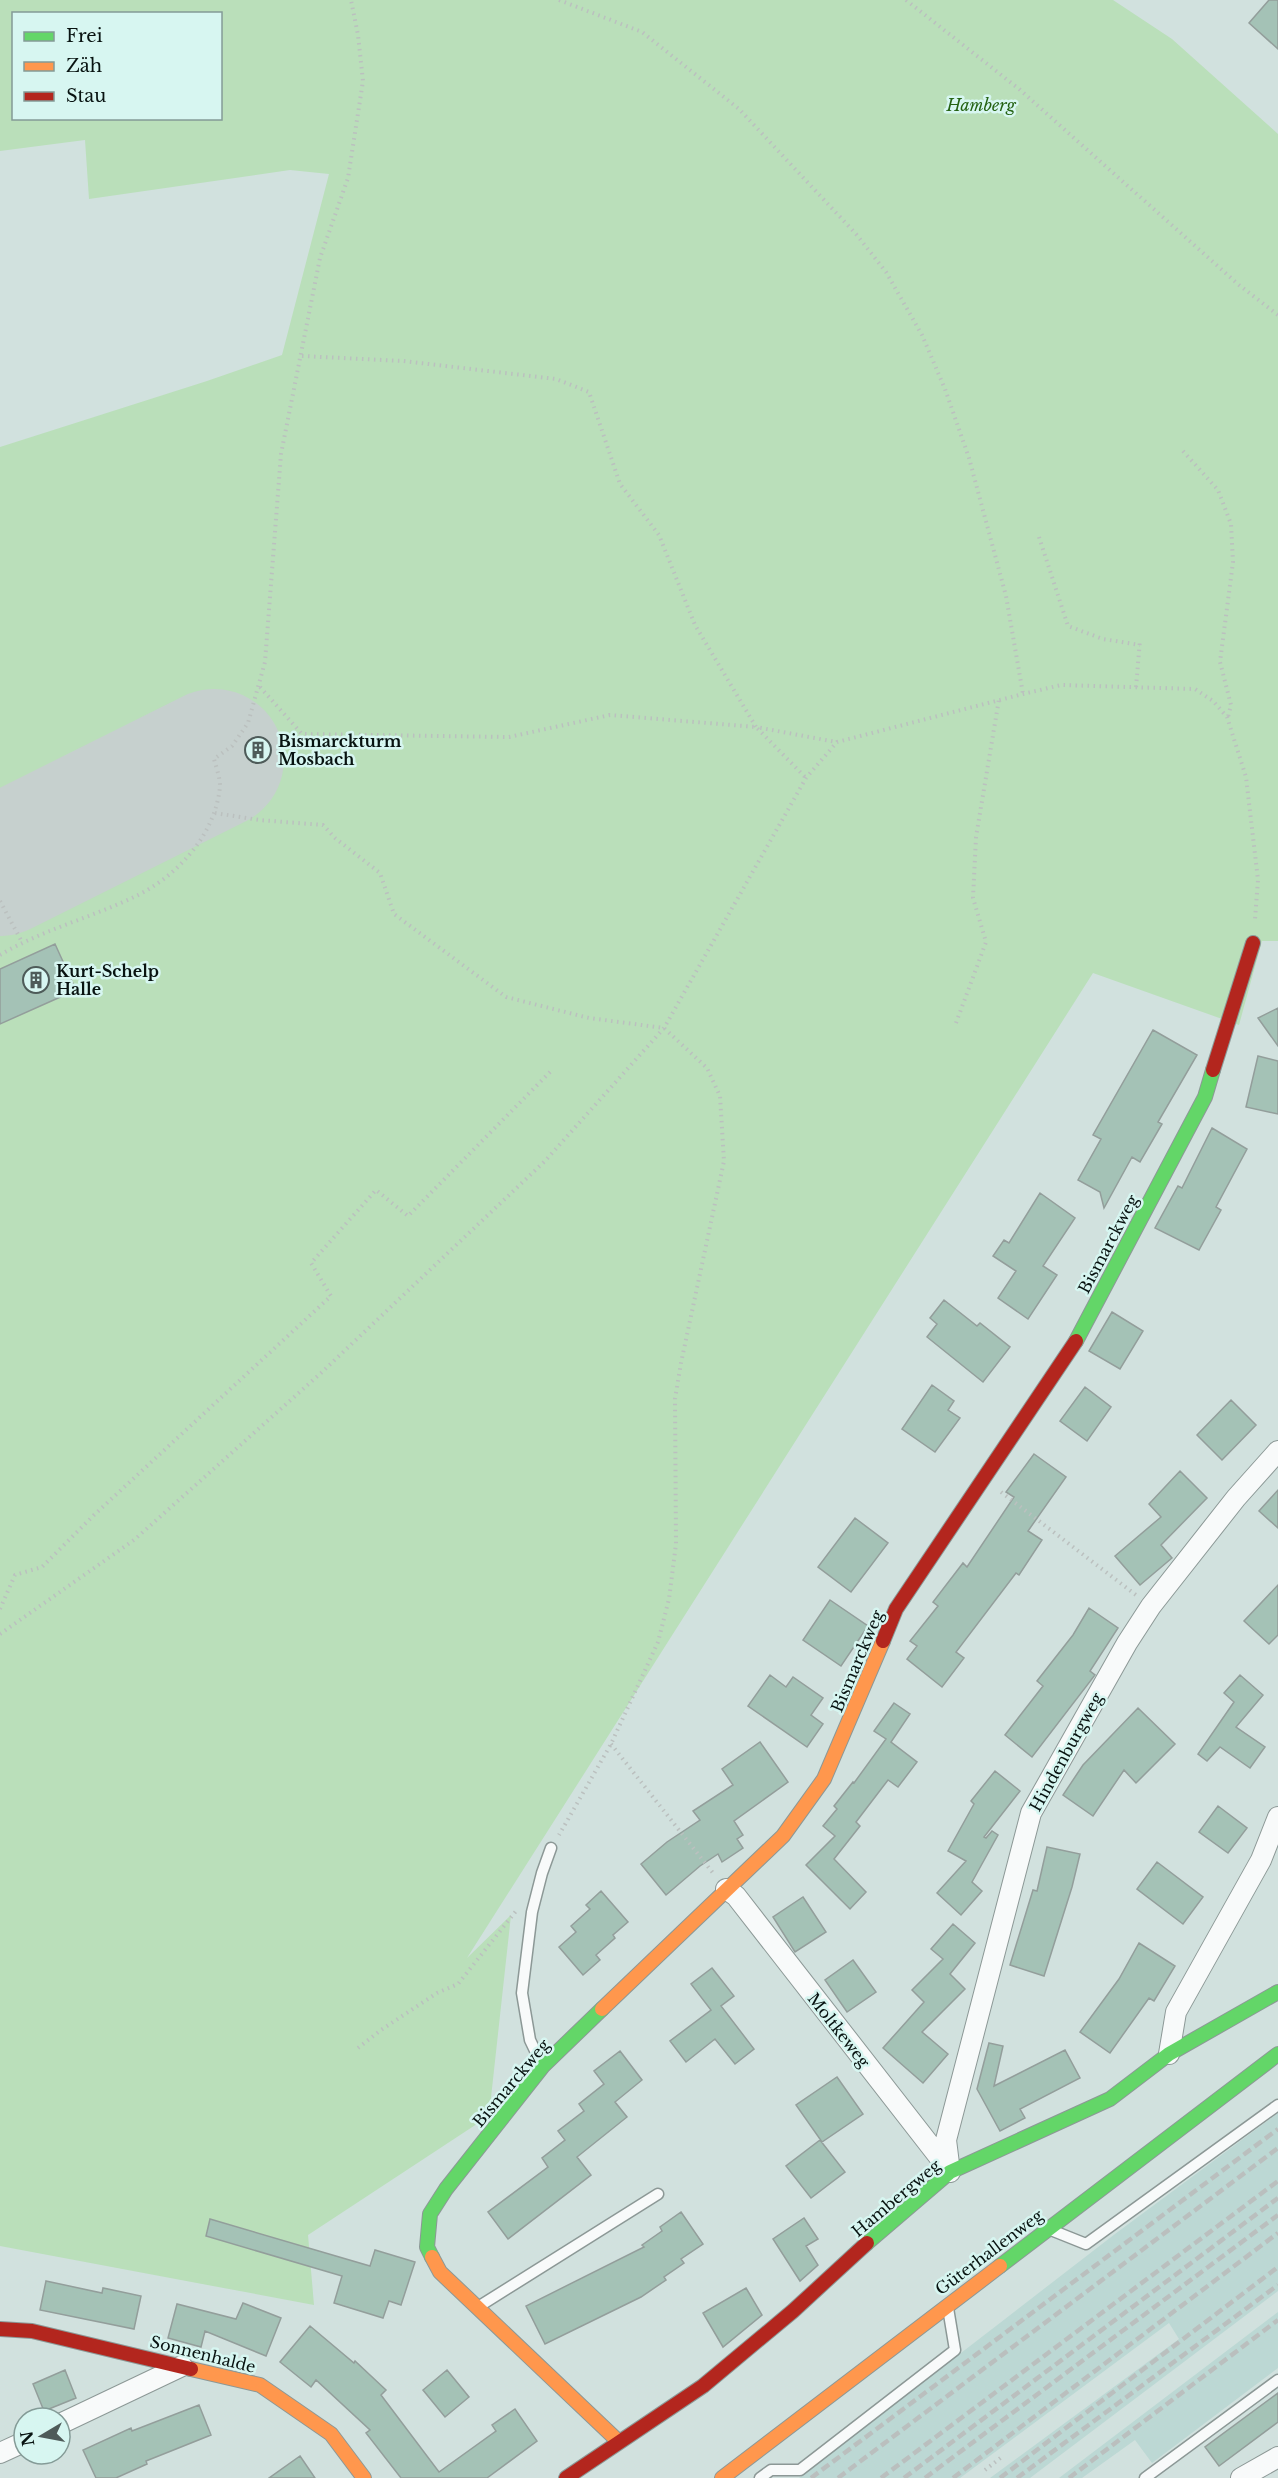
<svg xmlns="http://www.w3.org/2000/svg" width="1278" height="2478" font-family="'Libre Baskerville',serif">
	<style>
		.built { fill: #bcd8d4 }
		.green { fill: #badfba; fill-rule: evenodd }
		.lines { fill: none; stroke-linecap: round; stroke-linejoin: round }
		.runway { stroke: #c6d0ce; stroke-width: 140 }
		.building { fill: #a4c2b6; stroke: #939e9b; stroke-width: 1.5 }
		.lane-casing { stroke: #8c9896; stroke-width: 13 }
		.street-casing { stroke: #8c9896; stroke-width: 22 }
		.fast-casing { stroke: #8c9896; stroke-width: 16 }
		.slow-casing { stroke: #8c9896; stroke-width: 16 }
		.jam-casing { stroke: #8c9896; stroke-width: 16 }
		.path { stroke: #bbc0bf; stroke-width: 4; stroke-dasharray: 1.5 4.5; stroke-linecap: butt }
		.lane { stroke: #f8fafa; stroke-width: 10 }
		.street { stroke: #f8fafa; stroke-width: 20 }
		.fast { stroke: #63d668; stroke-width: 14 }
		.slow { stroke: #ff974d; stroke-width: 14 }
		.jam { stroke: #b3261e; stroke-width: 14 }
		.rail { stroke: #babfbe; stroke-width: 4.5; stroke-dasharray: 9 4.5; stroke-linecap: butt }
		.labels { text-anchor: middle; stroke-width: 5; stroke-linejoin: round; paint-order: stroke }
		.park-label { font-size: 16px; font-style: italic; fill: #246212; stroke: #d7f6f1 }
		.poi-label { font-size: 16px; font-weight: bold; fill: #081311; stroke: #d7f6f1; text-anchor: start }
		.street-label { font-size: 16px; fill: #081311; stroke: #d7f6f1 }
	</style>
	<rect width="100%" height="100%" fill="#d1e1de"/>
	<!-- built -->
	<path class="built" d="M1278,2113V2291L1030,2478H990L1179,2339L1169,2323L960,2478H799L1115,2234Z
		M1278,2312V2368L1152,2463L1135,2440L1082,2478H1059Z"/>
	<!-- green -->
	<path class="green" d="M0,0H1113L1172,39L1278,134V941H1262L1239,1025L1093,973L467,1958L511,1915L489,2116L308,2235L314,2305L0,2246V447L207,381L282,355L329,174L290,170L89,199L85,140L0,151ZM14,14H220V118H14Z"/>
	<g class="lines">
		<!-- runway -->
		<path class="runway" d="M0,866L214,759"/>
	</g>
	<!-- building -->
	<path class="building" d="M1269,0H1278V49L1249,23Z
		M55,944L76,990L0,1024V969Z
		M1278,1008V1046L1258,1018Z
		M1153,1030L1197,1055L1158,1122L1162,1124L1140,1162L1132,1157L1104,1208L1100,1192L1078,1180L1101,1139L1093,1135Z
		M1258,1056L1278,1061V1114L1246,1107Z
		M1212,1128L1247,1149L1216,1207L1221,1210L1199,1250L1155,1228L1178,1186L1182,1188Z
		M1040,1193L1075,1218L1043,1266L1057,1275L1028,1319L998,1298L1016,1271L993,1256L1004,1240L1009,1243Z
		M944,1300L977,1326L980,1323L1010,1347L983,1382L927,1337L937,1324L930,1318Z
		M1112,1312L1143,1331L1120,1369L1089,1351Z
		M932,1385L954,1401L948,1410L960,1418L935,1452L902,1429Z
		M1085,1387L1111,1407L1087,1441L1060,1421Z
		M1231,1400L1256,1425L1222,1460L1197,1435Z
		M1034,1454L1066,1477L1028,1531L1042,1540L1019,1575L1016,1573L956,1652L964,1658L942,1687L907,1659L917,1646L910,1641L938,1606L933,1602L963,1563L967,1567L1014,1497L1006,1492Z
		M1180,1471L1207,1498L1161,1545L1172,1558L1140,1585L1115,1556L1161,1517L1149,1504Z
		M1278,1490V1528L1259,1511Z
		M855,1518L888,1543L851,1592L818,1567Z
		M1278,1585V1635L1269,1644L1244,1621Z
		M830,1600L868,1626L841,1666L803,1640Z
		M1089,1608L1118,1628L1090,1671L1095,1675L1032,1757L1005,1735L1043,1686L1037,1681L1073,1635Z
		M770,1675L786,1687L793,1677L823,1698L811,1715L823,1724L807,1747L748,1706Z
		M1240,1675L1263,1695L1236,1727L1265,1747L1250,1768L1220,1747L1207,1761L1198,1754L1234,1702L1224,1693Z
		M894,1703L910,1714L891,1742L917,1762L898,1787L888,1780L856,1822L860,1826L834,1859L866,1892L850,1909L806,1865L835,1836L823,1826L837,1809L834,1806L853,1782L854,1783L886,1739L874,1731Z
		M1138,1708L1175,1744L1136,1783L1124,1770L1093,1816L1063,1795L1083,1765Z
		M760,1742L788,1782L734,1821L743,1835L737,1839L743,1848L722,1862L718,1854L700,1866L666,1895L641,1864L667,1842L700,1820L693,1811L733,1785L722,1769Z
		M995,1771L1020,1791L984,1837L986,1838L992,1831L998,1835L972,1882L982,1891L961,1915L937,1893L966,1861L948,1851L974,1804L971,1801Z
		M1218,1806L1247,1828L1228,1853L1199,1832Z
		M1047,1847L1080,1854L1072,1887L1044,1976L1010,1965L1033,1890L1037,1891Z
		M1157,1862L1203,1897L1183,1924L1137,1889Z
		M601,1891L628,1922L613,1935L615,1938L596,1955L600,1960L583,1975L559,1947L576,1932L571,1926L590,1909L586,1905Z
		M803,1897L826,1932L795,1952L773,1917Z
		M953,1924L975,1943L950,1974L965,1989L922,2032L948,2054L923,2083L883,2048L924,2002L912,1990L943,1959L931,1949Z
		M1139,1943L1175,1966L1154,2001L1149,1998L1110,2053L1080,2032L1119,1979Z
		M853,1960L876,1992L847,2012L825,1980Z
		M712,1968L734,1996L721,2006L754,2049L735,2064L715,2039L686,2062L670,2041L711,2010L691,1984Z
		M989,2043L1003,2046L994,2086L1065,2050L1080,2078L1020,2109L1025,2118L1000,2131L977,2089Z
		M620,2051L642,2080L615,2102L627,2117L577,2157L591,2175L508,2239L488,2212L548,2167L542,2158L565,2140L558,2131L584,2111L579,2104L604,2084L594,2071Z
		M837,2077L863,2114L822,2142L796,2105Z
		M820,2140L845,2172L811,2198L786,2166Z
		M681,2212L703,2244L681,2259L684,2263L664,2277L666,2280L641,2297L545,2344L526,2306L644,2247L642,2245L662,2231L660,2227Z
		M804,2218L818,2239L806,2246L818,2265L800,2281L773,2239Z
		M210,2219L370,2266L375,2250L415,2262L401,2305L389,2301L383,2318L334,2303L342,2276L206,2236Z
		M46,2281L102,2293L103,2288L141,2296L134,2329L40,2310Z
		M746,2288L762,2315L723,2347L703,2313Z
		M243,2303L281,2318L266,2356L205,2331L201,2347L168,2338L177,2304L236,2319Z
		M310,2326L354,2363L355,2361L386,2390L381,2395L439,2472L496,2431L492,2425L515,2409L537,2441L487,2478H401L366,2433L370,2430L316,2380L311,2387L280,2362Z
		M65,2370L76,2398L44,2411L33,2384Z
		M447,2370L469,2397L445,2417L423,2390Z
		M1278,2393V2422L1219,2466L1205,2447Z
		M199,2405L211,2435L146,2461L147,2464L116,2478H96L83,2450L131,2428L132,2431Z
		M300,2456L315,2478H269Z"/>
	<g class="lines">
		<defs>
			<path id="lane" d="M541,2063L530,2040L522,1993L532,1912L542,1873L551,1848
				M1051,2230L1086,2244L1278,2105
				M478,2307L658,2194
				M760,2478L771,2470H800L955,2350L948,2308
				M1145,2478L1278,2380"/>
			<path id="street" d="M726,1889L736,1896L950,2171
				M1169,2054L1176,2012L1261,1860L1278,1817
				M950,2172L946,2140L1031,1813L1127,1643L1151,1606L1236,1498L1278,1451
				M60,2424L182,2366
				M0,2453L24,2442
				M1241,2478L1278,2457"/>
			<path id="fast" d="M1076,1341L1205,1097L1213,1070
				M867,2243L950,2172L1110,2099L1169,2054L1278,1992
				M432,2257L427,2247L430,2214L446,2189L543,2066L602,2009
				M1000,2266L1278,2054"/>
			<path id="slow" d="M602,2009L783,1836L824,1779L883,1641
				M432,2257L440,2272L618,2441
				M191,2369L260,2385L331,2434L364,2478
				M722,2478L1000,2266"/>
			<path id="jam" d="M1213,1070L1253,943
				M883,1641L896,1609L1076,1341
				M0,2329L32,2331L191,2369
				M566,2478L703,2386L793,2311L867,2243"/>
		</defs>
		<!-- lane casing -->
		<use href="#lane" class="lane-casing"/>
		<!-- street casing -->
		<use href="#street" class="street-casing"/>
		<!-- fast casing -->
		<use href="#fast" class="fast-casing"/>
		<!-- slow casing -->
		<use href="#slow" class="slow-casing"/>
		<!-- jam casing -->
		<use href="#jam" class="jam-casing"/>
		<!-- path -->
		<path class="path" d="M559,0L642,32L739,109L856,234L886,272L922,335L945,389L969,458L1006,596L1023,694
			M906,0L1019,89L1239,285L1278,315
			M302,356L403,361L556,379L589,392L620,484L659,535L695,625L756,727L836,742
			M1183,451L1218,490L1231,524L1233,562L1220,662L1231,705L1228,717
			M1039,537L1068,626L1103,639L1140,645
			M260,687L302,734L509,737L610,715L756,727L806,778
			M1136,687L1140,640
			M215,813L259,820L323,825L335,838L380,873L394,914L506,997L589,1018L664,1028L707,1068L720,1096L724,1161L681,1363L675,1399L676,1544L669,1599L658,1642L611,1744L559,1835
			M0,901L22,942
			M0,955C42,930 90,918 134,897C177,877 216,834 220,786C220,777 216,767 214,759L232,746L248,723L265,662L281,454L320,258L348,178L363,81L358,35L351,0
			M956,1023L986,942L973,898L976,837L999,699
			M1001,1492L1136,1595
			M0,1609L15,1575L42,1567L94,1515L331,1296L311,1263L376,1190L408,1216L552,1070
			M0,1634L134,1540L321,1373L545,1161L664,1028L806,778L837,742L1023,694L1061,685L1195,689L1213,701L1227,717L1246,777L1258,880L1255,919
			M611,1744L713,1873
			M358,2048L381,2030L437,1993L458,1984L516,1911
			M985,2470L1003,2456"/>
		<!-- lane -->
		<use href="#lane" class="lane"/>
		<!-- street -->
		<use href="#street" class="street"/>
		<!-- fast -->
		<use href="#fast" class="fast"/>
		<!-- slow -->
		<use href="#slow" class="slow"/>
		<!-- jam -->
		<use href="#jam" class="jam"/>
		<!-- rail -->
		<path class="rail" d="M811,2478L1278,2129
			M838,2478L1278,2148
			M881,2478L1278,2181
			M904,2478L1278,2198
			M925,2478L1278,2215
			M953,2478L1278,2233
			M1000,2478L1278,2267
			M1017,2478L1278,2285
			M1069,2478L1278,2320"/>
	</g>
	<!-- icons -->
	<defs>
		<symbol id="building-ring" viewBox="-11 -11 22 22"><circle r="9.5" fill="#d7f6f1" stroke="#4e5b59" stroke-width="1.5"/><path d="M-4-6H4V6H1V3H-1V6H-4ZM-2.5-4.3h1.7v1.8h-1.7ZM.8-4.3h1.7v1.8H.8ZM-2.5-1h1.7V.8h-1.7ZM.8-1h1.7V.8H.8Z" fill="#4e5b59"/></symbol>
	</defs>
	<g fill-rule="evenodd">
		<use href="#building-ring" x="243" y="735" width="30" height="30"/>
		<use href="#building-ring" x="21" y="965" width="30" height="30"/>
	</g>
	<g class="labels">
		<!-- park labels -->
		<g class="park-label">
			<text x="981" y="111">Hamberg</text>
		</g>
		<!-- poi labels -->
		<g class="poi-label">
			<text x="278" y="747">Bismarckturm<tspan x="278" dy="18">Mosbach</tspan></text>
			<text x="56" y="977">Kurt-Schelp<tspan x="56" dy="18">Halle</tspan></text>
		</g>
		<!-- street labels -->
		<g class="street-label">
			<text transform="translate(1108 1244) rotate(-62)" y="6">Bismarckweg</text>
			<text transform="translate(857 1661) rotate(-67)" y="6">Bismarckweg</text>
			<text transform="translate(1066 1752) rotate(-61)" y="6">Hindenburgweg</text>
			<text transform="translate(839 2030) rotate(52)" y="6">Moltkeweg</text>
			<text transform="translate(511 2083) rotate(-50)" y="6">Bismarckweg</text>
			<text transform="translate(896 2198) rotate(-40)" y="6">Hambergweg</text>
			<text transform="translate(989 2252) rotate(-37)" y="6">Güterhallenweg</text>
			<text transform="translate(203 2354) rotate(14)" y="6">Sonnenhalde</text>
		</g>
	</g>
	<!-- legend -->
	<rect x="12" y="12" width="210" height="108" fill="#d7f6f1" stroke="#849b97" stroke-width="1.5"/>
	<rect x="24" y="32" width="30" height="9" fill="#63d668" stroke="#849b97" stroke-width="1.5"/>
	<text x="66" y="42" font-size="18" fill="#081311">Frei</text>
	<rect x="24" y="62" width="30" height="9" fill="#ff974d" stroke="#849b97" stroke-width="1.5"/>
	<text x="66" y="72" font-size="18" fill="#081311">Zäh</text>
	<rect x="24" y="92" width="30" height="9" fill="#b3261e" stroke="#849b97" stroke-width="1.5"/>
	<text x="66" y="102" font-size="18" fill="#081311">Stau</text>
	<!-- north arrow -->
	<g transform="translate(42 2436) rotate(260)"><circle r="28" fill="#d7f6f1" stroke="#849b97" stroke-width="1.5"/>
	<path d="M0-4.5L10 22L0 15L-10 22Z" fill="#4e5b59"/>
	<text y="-9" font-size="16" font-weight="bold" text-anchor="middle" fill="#081311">N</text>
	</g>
</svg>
